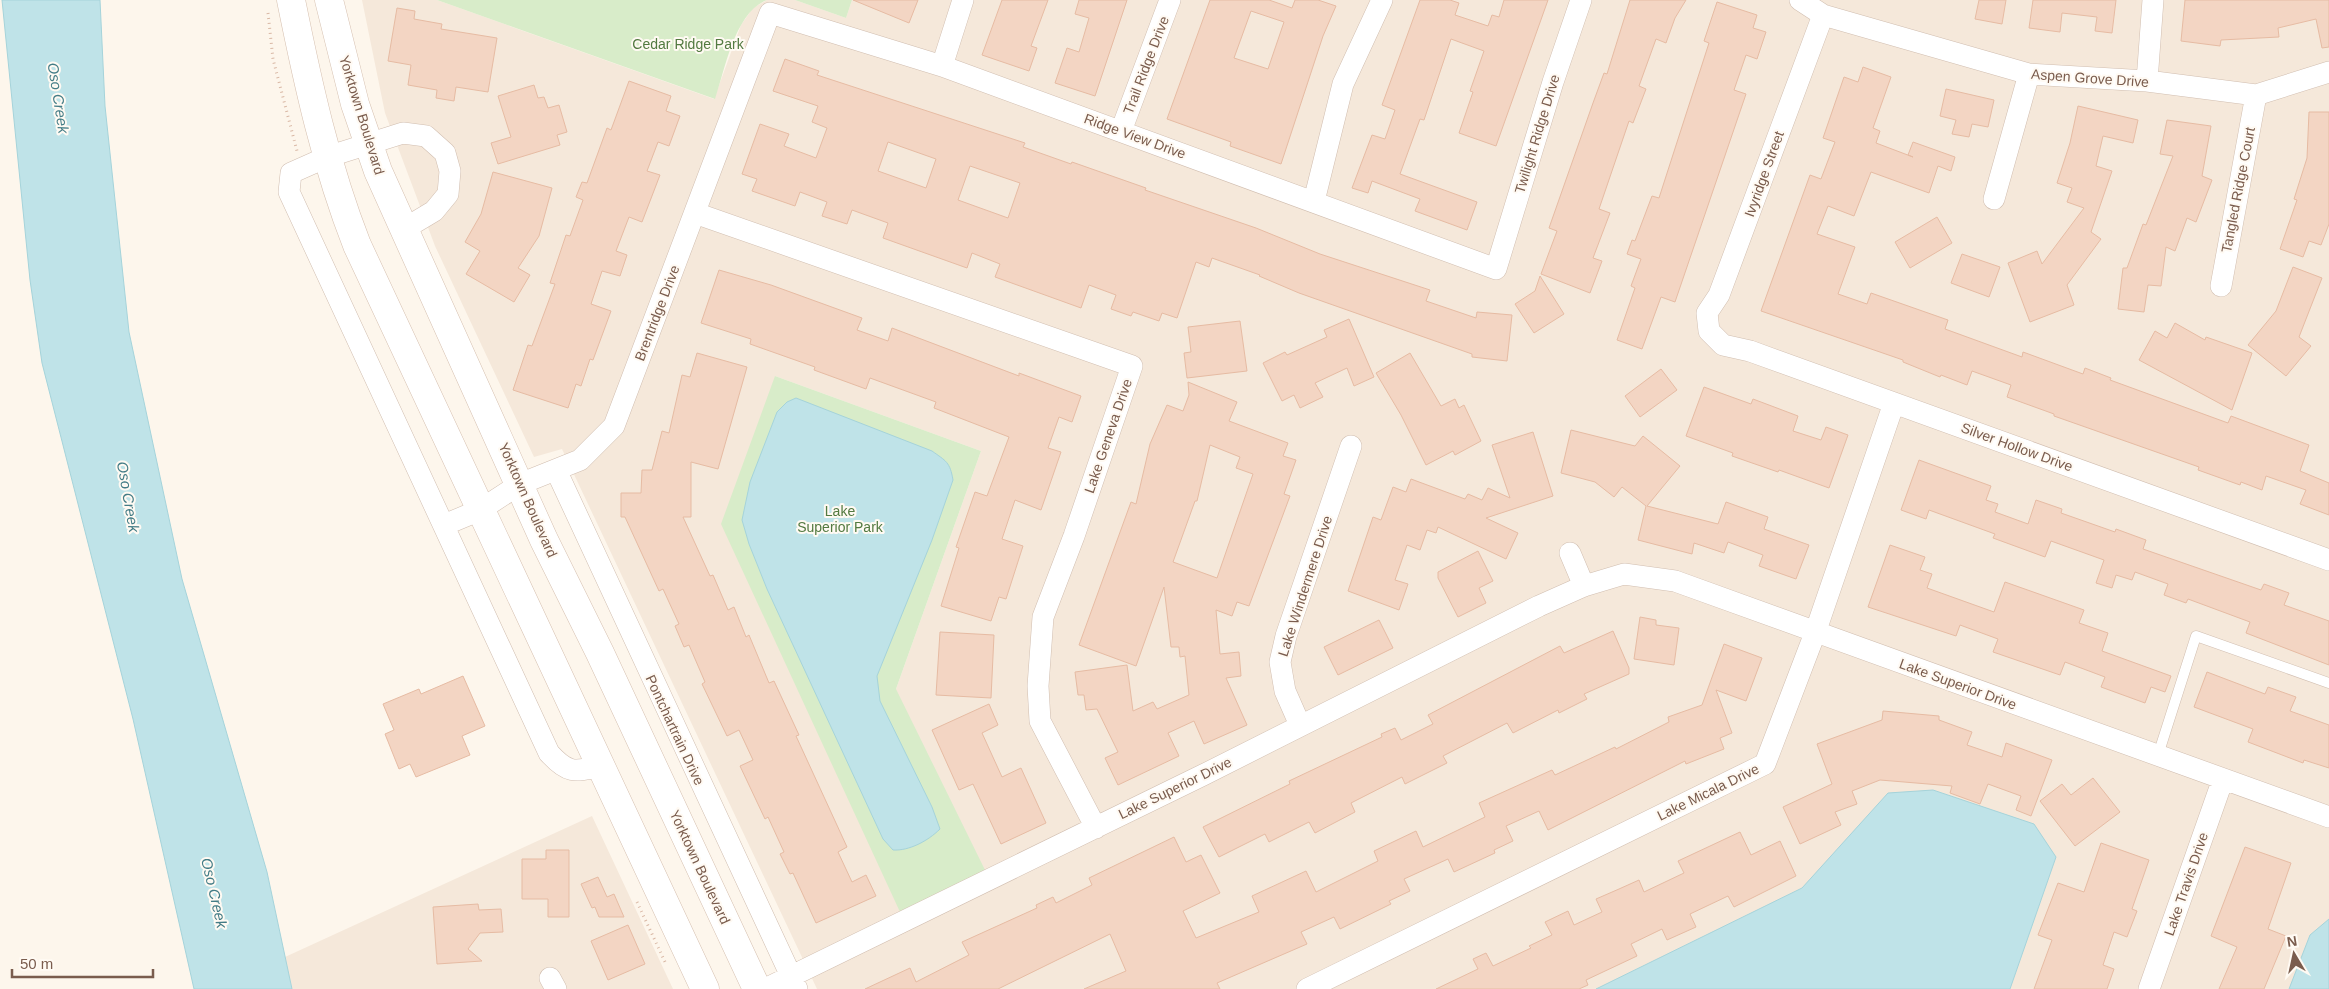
<svg xmlns="http://www.w3.org/2000/svg" width="2329" height="989" font-family="Helvetica,sans-serif">
	<style>
		.residential { fill: #f5e8da; fill-rule: evenodd }
		.green { fill: #d8ecc9 }
		.water { fill: #bfe3e8; stroke: #a5d3da }
		.building { fill: #f3d5c3; stroke: #e6bba3; fill-rule: evenodd }
		.lines { fill: none; stroke-linecap: round; stroke-linejoin: round }
		.lane-casing { stroke: #d1beb0; stroke-width: 11 }
		.street-casing { stroke: #d1beb0; stroke-width: 22 }
		.secondary-casing { stroke: #d6c0b0; stroke-width: 29 }
		.path { stroke: #d9b8a5; stroke-width: 3; stroke-dasharray: 1 4; stroke-linecap: butt }
		.lane { stroke: #fff; stroke-width: 10 }
		.street { stroke: #fff; stroke-width: 21 }
		.secondary { stroke: #fff; stroke-width: 28 }
		.labels { text-anchor: middle; stroke-width: 4; stroke-linejoin: round; paint-order: stroke }
		.park-label { font-size: 14px; fill: #537a41; stroke: #fffaf3 }
		.street-label { font-size: 14px; fill: #7a5c4d; stroke: #fffaf3 }
		.water-label { font-size: 15px; font-style: italic; fill: #437c86; stroke: #fffaf3 }
	</style>
	<rect width="100%" height="100%" fill="#fdf6ec"/>
	<!-- residential -->
	<path class="residential" d="M362,0H437L714,99L741,25L753,8L767,0H795L846,18L852,0H2329V989H817L562,449L534,457L435,246L385,113ZM775,376L981,451L896,689Z
		M592,816L673,989H292L285,957Z"/>
	<!-- green -->
	<path class="green" d="M437,0H767C735,12 725,69 715,99Z
		M795,0H852L846,18Z
		M775,376L981,451L896,689L985,870L900,912L721,524Z"/>
	<!-- water -->
	<path class="water" d="M2,0H100L105,106L129,332L182,579L267,872L292,989H194L133,719L42,363L30,280Z
		M796,398L932,451C946,461 950,462 953,480L932,540L877,676L880,701L932,807L940,829C928,841 909,851 893,850L883,839L767,589L749,544L742,520L750,482L777,412L787,402Z
		M1933,790L2034,824L2056,857L2010,989H1596L1802,888L1888,793Z
		M2329,919V989H2289L2310,935Z"/>
	<!-- building -->
	<path class="building" d="M853,0H918L909,23Z
		M1002,0H1048L1031,46L1037,48L1029,71L982,55Z
		M1079,0H1127L1095,96L1055,83L1067,48L1079,52L1089,18L1075,14Z
		M1210,0H1269L1292,8L1295,0H1318L1336,6L1323,36L1281,164L1230,146L1231,142L1167,119ZM1251,11L1284,22L1268,69L1234,58Z
		M1420,0H1450L1459,3L1455,15L1488,26L1492,15L1499,17L1504,0H1548L1496,146L1459,133L1473,92L1470,91L1484,51L1451,39L1424,120L1420,119L1400,174L1477,202L1467,230L1415,211L1420,199L1372,181L1368,193L1352,188L1372,135L1385,139L1395,110L1382,105Z
		M1630,0H1686L1675,18L1666,43L1656,39L1639,86L1646,89L1633,123L1629,121L1599,209L1610,213L1593,258L1602,261L1590,293L1541,274L1557,231L1549,228L1593,103L1604,73L1607,74Z
		M1979,0H2006L2002,24L1975,19Z
		M2033,0H2116L2112,33L2095,31L2097,17L2062,13L2060,32L2029,28Z
		M2185,0H2329V47L2322,48L2316,19L2278,28L2279,37L2221,40L2220,46L2181,41Z
		M1717,2L1757,15L1753,28L1766,32L1757,59L1746,55L1734,90L1746,94L1675,302L1661,297L1642,349L1617,340L1635,288L1631,286L1641,259L1627,254L1632,240L1635,241L1652,196L1659,198L1709,43L1704,41Z
		M397,8L415,11L414,19L442,24L441,29L497,38L488,92L456,87L454,101L436,98L437,90L408,85L411,65L388,61Z
		M785,59L819,71L817,75L1025,143L1023,147L1071,164L1072,162L1146,188L1145,190L1256,228L1320,254L1430,290L1426,301L1476,318L1477,312L1512,315L1507,361L1472,357V354L1299,293L1259,276L1260,275L1212,258L1209,267L1196,262L1177,318L1162,313L1159,321L1133,312L1131,316L1111,309L1116,295L1089,285L1081,308L995,277L1000,264L972,253L967,268L883,238L888,223L852,210L847,224L822,216L827,202L800,192L795,206L752,191L757,179L742,174L760,124L789,134L784,146L816,158L827,128L812,122L818,106L773,91ZM888,142L936,159L926,188L878,171ZM970,166L1020,183L1008,218L958,200Z
		M1863,67L1891,77L1873,128L1880,131L1876,143L1913,157L1908,155L1913,142L1955,157L1951,171L1938,166L1929,193L1871,172L1854,216L1828,206L1817,234L1855,247L1838,294L1867,304L1871,293L1948,320L1945,329L2022,357L2023,352L2083,374L2085,368L2111,378L2110,380L2228,423L2231,416L2309,445L2300,471L2329,483V515L2300,504L2306,490L2266,476L2262,490L2241,482L2240,485L2198,470L2199,467L2054,416V414L2007,397L2011,385L1972,371L1967,385L1941,375L1940,377L1903,362V360L1761,311L1810,175L1821,179L1835,142L1823,138L1844,77L1858,82Z
		M629,81L671,96L666,111L680,116L669,146L658,142L647,171L660,175L642,222L629,217L616,251L627,255L620,276L602,271L591,304L611,311L593,360L590,359L581,386L576,384L568,408L513,390L528,345L532,346L555,284L550,283L566,235L570,236L583,200L576,197L582,182L587,183L607,128L611,130Z
		M534,85L538,98L544,97L548,108L559,105L567,132L557,135L560,145L498,164L491,143L511,137L498,96Z
		M1946,89L1994,100L1988,127L1972,124L1969,137L1952,134L1956,120L1940,116Z
		M2078,106L2138,120L2133,143L2103,136L2096,166L2112,171L2091,232L2101,239L2067,285L2074,305L2030,322L2008,263L2037,251L2042,264L2084,208L2067,202L2072,188L2057,183L2070,143Z
		M2309,112H2329V224L2321,245L2309,241L2303,257L2280,249L2297,200L2294,199L2307,158Z
		M2167,120L2211,126L2202,176L2212,180L2196,222L2187,218L2175,251L2166,247L2161,286L2148,285L2144,312L2118,309L2123,268H2127L2143,224L2146,225L2173,156L2160,154Z
		M493,172L552,188L539,236L518,268L530,275L514,302L466,274L480,251L465,242L481,214Z
		M1937,217L1952,243L1910,268L1895,242Z
		M1962,254L2000,267L1989,297L1951,283Z
		M2293,267L2322,278L2299,337L2311,346L2286,376L2248,345L2276,311Z
		M719,270L771,285L862,318L857,330L888,341L892,328L1019,376V373L1081,396L1072,422L1059,417L1048,448L1061,452L1041,510L1015,500L1002,539L1023,546L1006,599L999,597L991,621L941,606L959,548L956,547L975,492L987,496L1009,437L934,408L936,402L870,378L866,389L814,370L815,367L750,344L751,339L701,323Z
		M1540,276L1564,314L1534,333L1515,304L1535,291Z
		M1349,319L1374,377L1354,386L1347,368L1315,383L1323,397L1300,408L1294,395L1282,401L1263,363L1285,352L1287,355L1327,337L1324,330Z
		M1240,321L1247,371L1187,378L1184,353L1191,352L1188,327Z
		M2175,323L2205,340L2206,337L2252,353L2232,410L2139,360L2155,331L2167,338Z
		M697,353L747,367L718,469L691,462V517H683L710,576L713,575L728,610L734,607L746,637L749,635L769,683L774,681L799,735L796,736L847,847L838,852L852,882L866,875L876,896L816,923L793,873L790,874L780,854L784,852L768,817L765,819L740,766L753,760L739,730L727,736L702,684L705,682L689,645L684,647L675,626L679,624L663,589L659,591L625,517H621V493H641L642,470H652L662,431L669,433L682,375L690,377Z
		M1410,353L1441,406L1455,399L1459,408L1464,405L1481,441L1455,455L1453,451L1426,465L1401,415L1376,373Z
		M1661,369L1677,390L1640,417L1625,396Z
		M1188,382L1237,402L1229,421L1288,443L1283,456L1296,460L1284,494L1290,496L1249,606L1237,602L1232,616L1216,610L1220,654L1239,652L1241,676L1226,678L1247,725L1204,744L1194,721L1168,733L1179,756L1118,785L1105,758L1118,752L1097,709L1086,710L1084,695H1078L1075,672L1127,665L1133,711L1153,702L1157,709L1189,695L1185,656L1180,657L1179,647H1171L1164,587L1136,666L1079,645L1131,502L1136,504L1150,444L1167,405L1183,411L1189,395ZM1210,445L1240,457L1236,468L1253,474L1217,578L1173,562L1195,501H1197Z
		M1704,387L1751,404L1753,399L1798,416L1793,431L1821,440L1826,427L1848,435L1829,488L1779,470L1778,472L1732,456L1733,453L1686,436Z
		M1571,430L1635,446L1643,436L1680,466L1647,506L1718,524L1726,502L1768,517L1764,529L1809,545L1796,579L1759,566L1763,555L1728,542L1724,553L1694,543L1692,554L1638,540L1646,506L1622,487L1614,497L1595,482L1561,473Z
		M1533,432L1553,496L1486,518L1518,533L1506,559L1438,527L1436,533L1427,530L1420,550L1407,545L1395,580L1408,584L1399,610L1348,591L1373,517L1381,520L1393,487L1406,492L1411,479L1465,499L1468,494L1482,500L1488,488L1510,498L1492,445Z
		M1919,460L1991,486L1986,500L1998,504L1995,512L2028,524L2036,500L2062,509L2061,513L2115,532L2116,529L2146,540L2143,549L2261,590L2264,584L2289,593L2284,605L2329,621V665L2246,633L2250,622L2188,599L2186,603L2164,595L2168,584L2135,572L2132,580L2116,575L2112,588L2096,583L2104,560L2051,541L2045,557L1993,538L1995,534L1929,510L1926,519L1901,510Z
		M1890,545L1925,557L1920,570L1932,574L1927,588L1994,612L2005,582L2084,610L2079,623L2108,633L2102,651L2171,676L2165,692L2151,687L2145,703L2101,687L2105,677L2065,662L2060,675L1993,652L1998,639L1960,625L1956,636L1868,607Z
		M1478,551L1493,581L1479,588L1486,603L1458,617L1438,578V572Z
		M1640,617L1656,620V625L1679,628L1674,665L1634,659Z
		M1379,620L1393,648L1338,675L1324,647Z
		M1613,631L1629,668V674L1584,694L1587,699L1559,713L1558,710L1513,733L1507,723L1443,756L1447,763L1405,784L1402,777L1351,803L1355,812L1315,833L1309,822L1269,842L1265,834L1219,857L1203,827L1290,784L1289,781L1382,737L1381,734L1395,728L1401,740L1433,724L1428,715L1560,646L1564,653Z
		M940,632L994,635L991,698L936,695Z
		M1724,644L1762,658L1746,701L1716,690L1732,733L1720,738L1724,749L1686,764L1685,761L1548,830L1539,811L1506,826L1513,841L1494,850L1495,853L1454,872L1448,859L1404,879L1410,891L1389,901L1391,904L1340,929L1334,917L1301,932L1307,944L1217,983L1220,989H1084L1126,971L1110,934L998,989H865L910,968L916,982L969,955L962,942L1037,908L1036,905L1053,897L1056,903L1092,885L1089,878L1174,837L1186,862L1201,855L1220,893L1183,911L1196,938L1259,912L1252,896L1306,871L1316,892L1378,861L1374,851L1416,831L1423,847L1485,817L1479,803L1552,770L1555,775L1615,747L1616,749L1669,722L1668,717L1702,705Z
		M2207,672L2265,694L2268,687L2296,697L2290,711L2329,725V768L2304,760L2303,763L2248,742L2253,729L2194,707Z
		M463,676L485,726L462,736L470,755L416,777L410,764L399,769L385,734L394,730L383,704L419,689L421,694Z
		M989,704L998,725L982,733L1002,777L1021,768L1046,823L1001,844L973,784L959,790L932,730Z
		M1883,711L1939,716V720L1972,732L1967,745L2002,757L2006,743L2052,760L2031,816L2016,810L2021,796L1988,784L1980,804L1950,793L1952,786L1880,780L1852,791L1857,804L1835,812L1841,825L1800,844L1783,807L1832,784L1817,744L1882,720Z
		M2093,778L2120,812L2075,846L2040,801L2062,784L2071,795Z
		M1740,832L1751,855L1780,841L1796,876L1734,907L1728,896L1690,914L1696,927L1667,940L1662,929L1631,944L1637,956L1586,980L1588,985L1579,989H1436L1478,969L1473,959L1486,953L1493,966L1531,948L1529,946L1552,935L1545,922L1568,911L1574,925L1602,912L1596,899L1619,889L1639,880L1644,892L1684,873L1678,861Z
		M2101,843L2149,860L2132,909L2137,911L2127,937L2114,932L2103,965L2114,969L2107,989H2034L2052,940L2038,935L2058,883L2084,892Z
		M2245,847L2291,863L2268,929L2286,936L2264,989H2219L2237,947L2211,936Z
		M546,850H569V917H548V899H522V859H546Z
		M598,877L607,897L614,894L624,917H599L595,907L592,908L581,884Z
		M478,904L479,910L501,909L503,932L480,933L468,949L482,961L437,964L433,907Z
		M628,925L645,964L608,980L591,941Z"/>
	<g class="lines">
		<defs>
			<path id="lane" d="M2158,755L2196,636L2329,683"/>
			<path id="street" d="M1800,0L1823,15L2029,74L2147,81L2256,95L2329,72
				M1823,15L1719,295L1707,313L1709,331L1723,345L1750,351L2329,560
				M942,66L963,0
				M2147,81L2153,0
				M1121,131L1170,0
				M1994,199L2029,74
				M1314,201L1343,84L1382,0
				M695,213L1132,366L1074,536L1043,617L1038,686L1040,721L1096,828
				M404,229L434,211L448,194L450,171L445,153L426,136L403,133L327,157L291,173L289,192L549,753C568,774 574,772 601,766
				M2221,286L2256,95
				M556,470L797,989
				M444,525L480,510L520,484L580,460L614,426L770,13L942,66L1496,269L1553,82L1581,0
				M1570,553L1584,586
				M1300,725L1285,691L1280,662L1286,636L1351,446
				M550,978L556,989
				M765,989L1203,775L1539,606L1584,586L1624,574L1675,581L2329,817
				M1307,989L1765,764L1815,633L1894,403
				M2149,989L2223,779"/>
			<path id="secondary" d="M291,0C308,84 326,166 357,245L705,989
				M329,0L355,104L378,171L544,540L600,653L757,989"/>
		</defs>
		<!-- lane casing -->
		<use href="#lane" class="lane-casing"/>
		<!-- street casing -->
		<use href="#street" class="street-casing"/>
		<!-- secondary casing -->
		<use href="#secondary" class="secondary-casing"/>
		<!-- path -->
		<path class="path" d="M268,13L273,59L297,151
			M637,902L666,964"/>
		<!-- lane -->
		<use href="#lane" class="lane"/>
		<!-- street -->
		<use href="#street" class="street"/>
		<!-- secondary -->
		<use href="#secondary" class="secondary"/>
	</g>
	<g class="labels">
		<!-- park labels -->
		<g class="park-label">
			<text x="688" y="49">Cedar Ridge Park</text>
			<text x="840" y="516">Lake<tspan x="840" dy="16">Superior Park</tspan></text>
		</g>
		<!-- street labels -->
		<g class="street-label">
			<text transform="translate(1146 65) rotate(-69)" y="5">Trail Ridge Drive</text>
			<text transform="translate(2090 78) rotate(4)" y="5">Aspen Grove Drive</text>
			<text transform="translate(362 115) rotate(73)" y="5">Yorktown Boulevard</text>
			<text transform="translate(1537 134) rotate(-73)" y="5">Twilight Ridge Drive</text>
			<text transform="translate(1135 136) rotate(20)" y="5">Ridge View Drive</text>
			<text transform="translate(1764 174) rotate(-70)" y="5">Ivyridge Street</text>
			<text transform="translate(2238 190) rotate(-79)" y="5">Tangled Ridge Court</text>
			<text transform="translate(657 313) rotate(-69)" y="5">Brentridge Drive</text>
			<text transform="translate(1108 436) rotate(-71)" y="5">Lake Geneva Drive</text>
			<text transform="translate(2017 447) rotate(20)" y="5">Silver Hollow Drive</text>
			<text transform="translate(528 500) rotate(66)" y="5">Yorktown Boulevard</text>
			<text transform="translate(1305 586) rotate(-72)" y="5">Lake Windermere Drive</text>
			<text transform="translate(1958 684) rotate(20)" y="5">Lake Superior Drive</text>
			<text transform="translate(675 730) rotate(65)" y="5">Pontchartrain Drive</text>
			<text transform="translate(1175 788) rotate(-26)" y="5">Lake Superior Drive</text>
			<text transform="translate(1708 792) rotate(-26)" y="5">Lake Micala Drive</text>
			<text transform="translate(700 867) rotate(65)" y="5">Yorktown Boulevard</text>
			<text transform="translate(2186 884) rotate(-71)" y="5">Lake Travis Drive</text>
		</g>
		<!-- water labels -->
		<g class="water-label">
			<text transform="translate(58 98) rotate(81)" y="5">Oso Creek</text>
			<text transform="translate(128 497) rotate(80)" y="5">Oso Creek</text>
			<text transform="translate(214 893) rotate(77)" y="5">Oso Creek</text>
		</g>
	</g>
	<!-- north arrow -->
	<g transform="translate(2294 954) rotate(351)" stroke="#fffaf3" stroke-width="4" paint-order="stroke">
	<path d="M0-4L9 19L0 12L-9 19Z" fill="#7a5c4d"/>
	<text y="-8" font-size="14" font-weight="bold" text-anchor="middle" fill="#7a5c4d">N</text>
	</g>
	<!-- scale -->
	<path d="M12 969v8h141v-8" fill="none" stroke="#7a5c4d" stroke-width="2.5"/>
	<text x="20" y="969" font-size="15" fill="#7a5c4d" stroke="#fffaf3" stroke-width="4" paint-order="stroke">50 m</text>
</svg>
